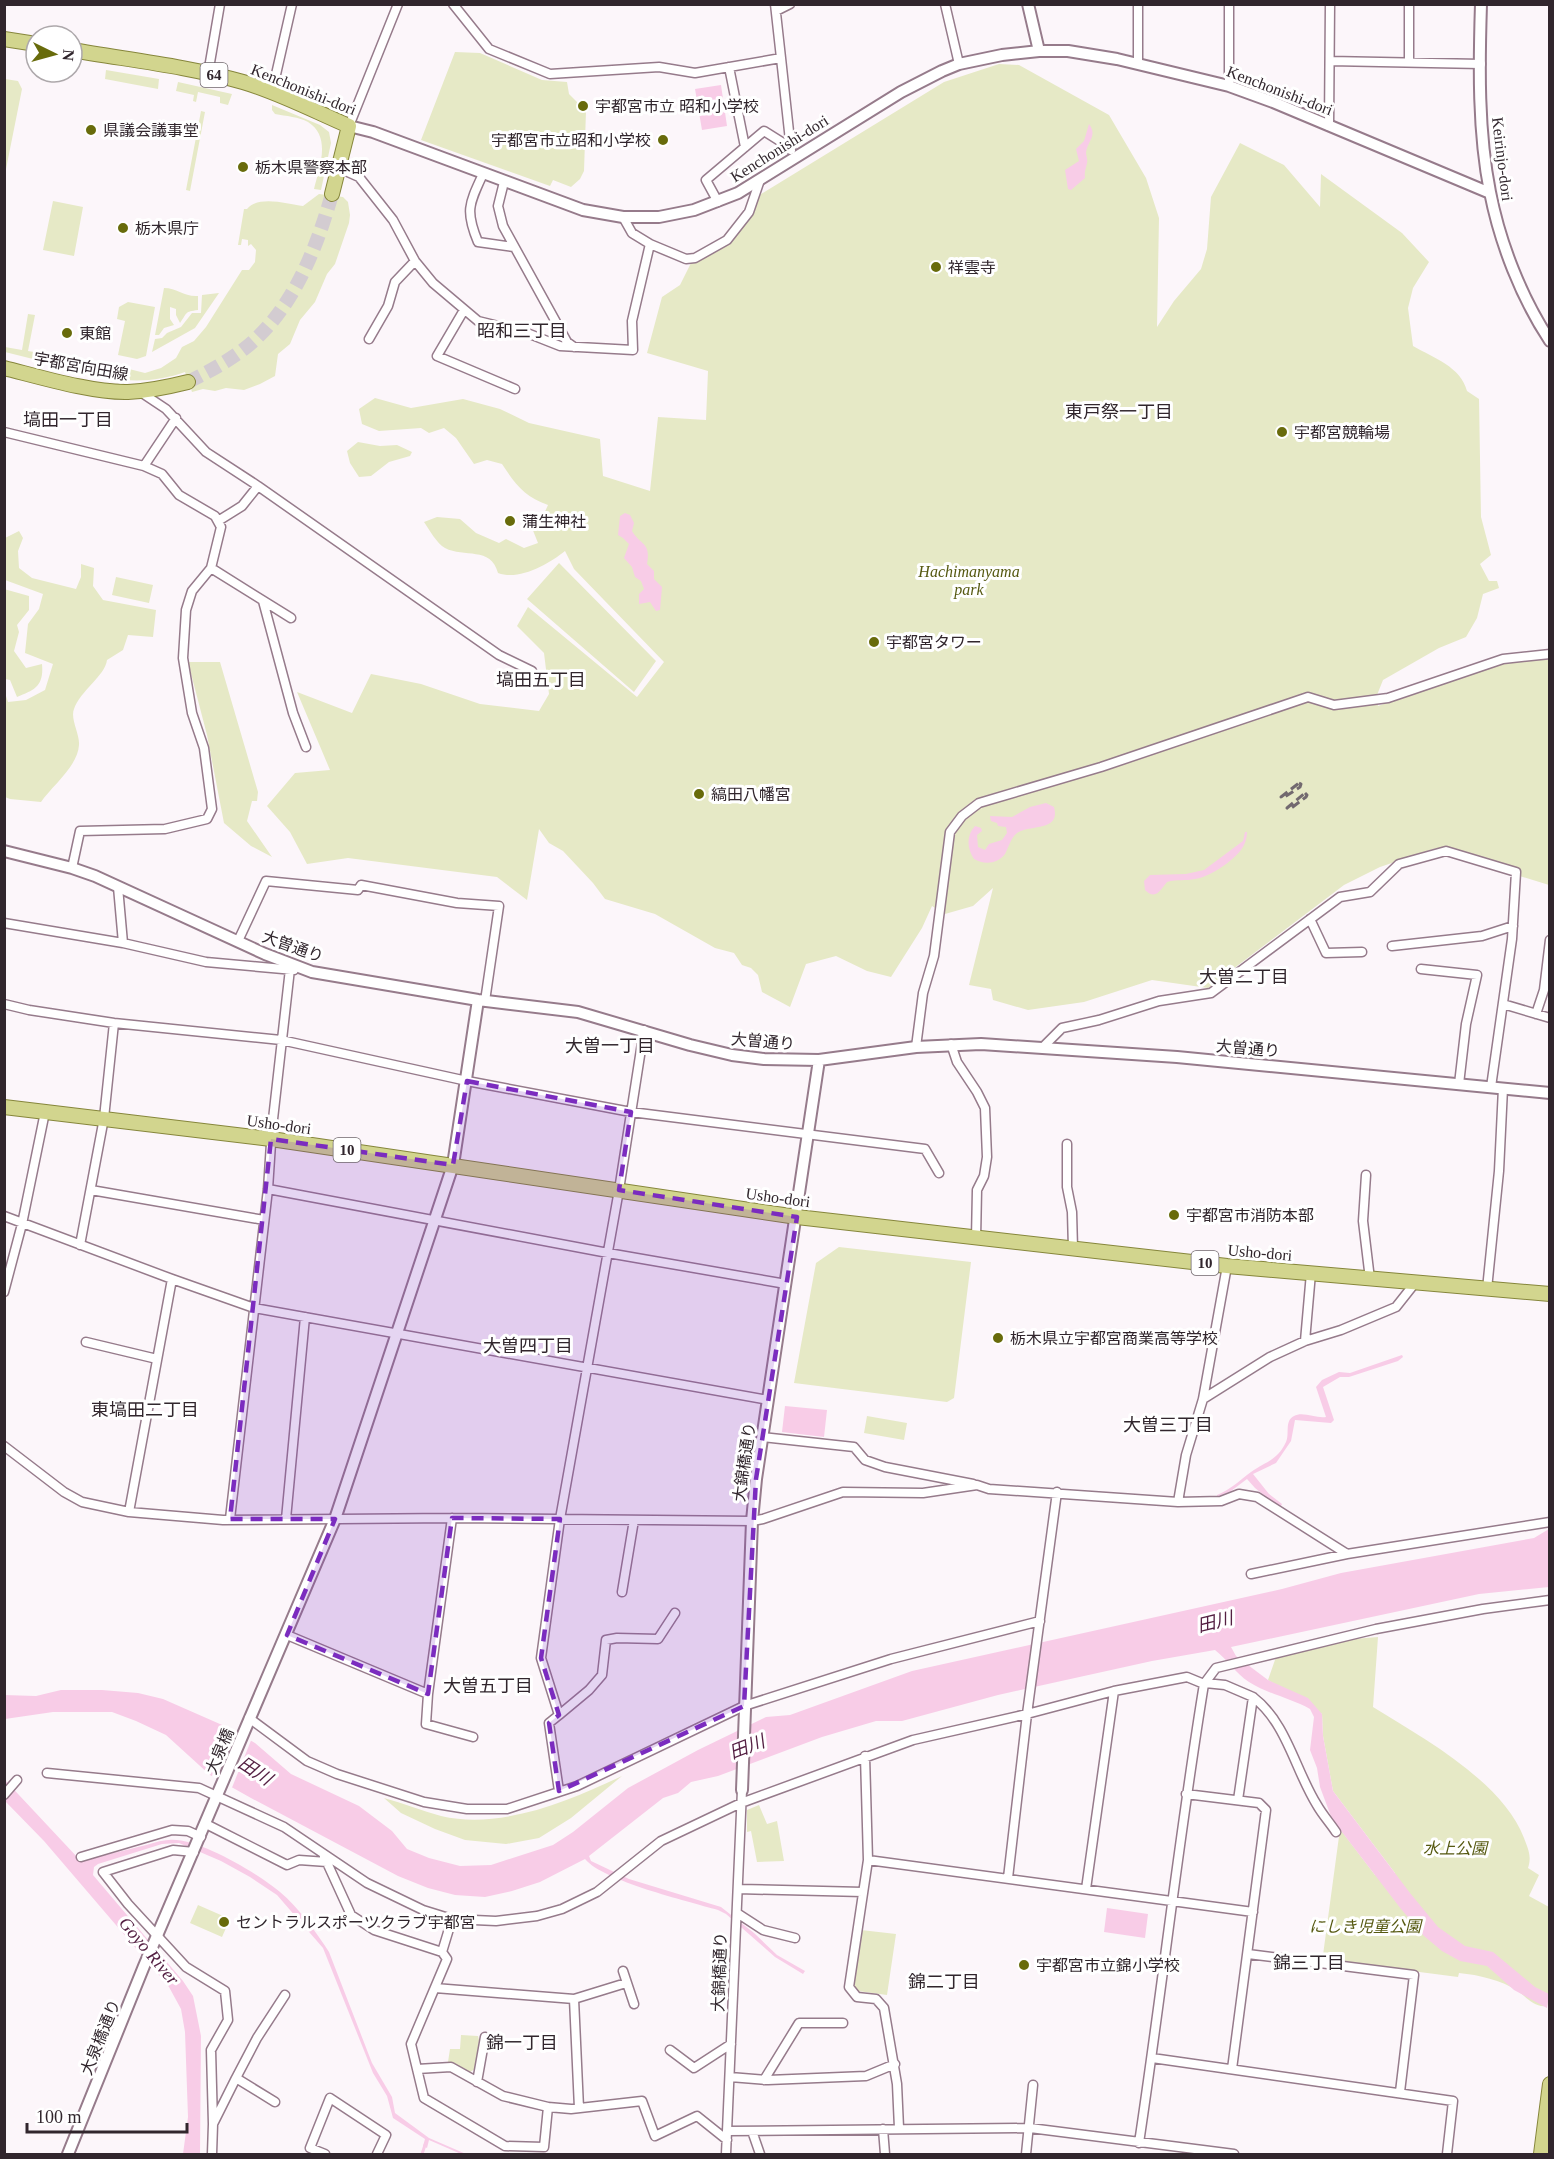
<svg xmlns="http://www.w3.org/2000/svg" width="1554" height="2159" font-family="'Times New Roman','Noto Sans JP',serif">
	<style>
		.green { fill: #e6e9c6 }
		.water { fill: #f8cce7 }
		.pier { fill: #fcf6fa }
		.lines { fill: none; stroke-linecap: round; stroke-linejoin: round }
		.stream { stroke: #f8cce7; stroke-width: 3 }
		.primary-tunnel { stroke: #d3ccd1; stroke-width: 14; stroke-dasharray: 14 7; stroke-linecap: butt }
		.minor-casing { stroke: #967b8b; stroke-width: 11 }
		.tertiary-casing { stroke: #967b8b; stroke-width: 14 }
		.primary-casing { stroke: #86863b; stroke-width: 16 }
		.minor { stroke: #fff; stroke-width: 8 }
		.tertiary { stroke: #fff; stroke-width: 10 }
		.primary { stroke: #d2d58e; stroke-width: 14 }
		.rail { stroke: #72696f; stroke-width: 3; stroke-dasharray: 9 4.5; stroke-linecap: butt }
		.marked { fill: #7b2cbf; fill-opacity: 0.2; stroke: #7b2cbf; stroke-width: 4.5; stroke-dasharray: 12 8; stroke-linejoin: round }
		.poi-dot { fill: #686b0b; stroke: #fff; stroke-width: 2 }
		.labels { text-anchor: middle; stroke-width: 6; stroke-linejoin: round; paint-order: stroke }
		.shield { fill: #fff; stroke: #6f676c; stroke-width: 1.5 }
		.shield-label { font-size: 15px; font-weight: bold; fill: #31262d }
		.street-label { font-size: 16px; fill: #31262d; stroke: #fff }
		.poi-label { font-size: 16px; fill: #31262d; stroke: #fff; text-anchor: start }
		.park-label { font-size: 16px; font-style: italic; fill: #565911; stroke: #fff }
		.neighbourhood-label { font-size: 18px; fill: #31262d; stroke: #fff }
		.water-label { font-size: 18px; font-style: italic; fill: #542043; stroke: #fff }
	</style>
	<rect width="100%" height="100%" fill="#fcf6fa"/>
	<!-- green -->
	<path class="green" d="M455,52L480,53L542,80L567,82L569,94L586,111L584,171L580,179L571,187L553,180L550,186L421,140Z
		M999,64L1019,65L1109,115L1146,178L1159,218L1157,327L1174,301L1201,269L1207,249L1211,197L1240,143L1284,165L1320,207L1321,174L1402,233L1429,262L1413,288L1408,308L1413,346C1434,358 1461,367 1467,391L1479,399L1481,517L1491,555L1480,564L1489,581H1497L1499,588L1483,594L1477,618L1466,637L1439,648L1383,680L1377,695L1378,706L1501,663L1549,659V885L1468,860L1438,848L1433,849L1380,867L1344,885L1208,988L1152,980L1084,1002L1028,1010L993,1000L991,989L969,985L993,888L973,906L945,914L932,906L922,928L891,977L867,971L836,956L806,964L790,1007L762,992L758,975L751,968L742,965L734,953L715,948L655,914L605,899L593,883L563,851L549,843L539,829L527,900L497,877L348,858L307,864L290,832L267,806L295,773L330,770L297,692L352,713L371,674L421,684L480,704L539,711L549,694L544,653L517,626L528,607L637,697L664,662L574,569L565,551C549,564 519,581 498,573C491,546 464,558 445,548C437,544 429,529 424,522L437,517L460,519L476,533L499,543L506,539L524,548L538,543L530,523L543,516L548,505C525,497 515,484 502,464L487,460L474,464L456,438L444,428L429,433L421,428L379,431L362,424L359,409L375,398L411,408L463,399L500,409L529,423L600,439L603,476L650,491L658,417L706,420L708,371L647,353L662,297L680,285L693,259L730,242L749,217L761,194L944,82Z
		M106,70L159,79L158,89L105,79Z
		M5,79L18,81L22,89L5,174Z
		M178,82L232,94L228,105L220,103V97L198,92L196,102L193,101L194,95L176,91Z
		M272,105L320,125L329,132L331,143L321,190L314,189C319,168 332,137 308,122C299,117 286,116 275,114L272,110Z
		M201,111L205,112L190,191L186,190Z
		M319,194L343,197L348,202L350,215L349,223L335,264L327,274L315,302L300,320L290,344L278,354L275,376L260,384L244,390L226,388L215,391L203,389L192,392L185,372C160,381 132,383 106,377L108,368L113,365L145,373L161,368L176,358L182,347L194,341L206,327L242,270H249L255,262L256,250L251,244L248,246V240L242,239L241,245H238L244,209H247C259,195 287,204 303,206Z
		M53,201L83,207L74,256L43,250Z
		M164,288C177,288 184,297 198,296V310C184,312 188,312 180,323L176,315V309L170,307V319L174,325L164,328L159,335H155Z
		M219,293L195,328L152,352L155,339L162,338L167,333L181,327L192,313H201L202,295Z
		M128,302L155,307L146,356L137,359L118,355L125,321L117,319L119,307Z
		M28,314L35,315L28,351L40,353L39,358L87,367L86,369L65,367L5,352V347L22,350Z
		M358,442L380,446L397,445L412,452L410,456L389,462L371,476L359,477L350,463L347,451Z
		M19,531L23,538L18,551L19,568L32,578L76,589L81,577V564L94,568L93,586L103,600L156,610L153,637L128,635L123,650L107,660C105,676 80,691 74,709C70,719 80,734 79,745C78,766 52,786 41,802L10,799L5,797V693L8,702L26,700L45,690L53,664L25,653L28,624L39,609L43,594L5,580V538Z
		M559,563L656,661L634,692L527,599Z
		M116,577L153,585L149,603L112,595Z
		M4,589L29,596V610L17,625L19,632L14,651L26,668L42,664C44,686 35,690 17,697L10,680L5,679Z
		M188,662H220L258,792L257,801H252L247,821L272,857L251,846L224,823L207,735Z
		M839,1247L971,1262L954,1398L947,1402L794,1383L816,1263Z
		M867,1416L907,1423L904,1440L864,1433Z
		M1378,1637L1373,1707C1423,1738 1502,1781 1524,1838C1528,1849 1532,1856 1528,1868L1539,1875L1529,1896L1549,1907L1550,1987L1547,2006C1535,2008 1527,1998 1518,1991C1501,1980 1479,1975 1459,1973L1458,1977L1327,1960L1323,1955L1340,1829L1375,1875L1395,1873L1333,1791L1323,1736L1322,1714L1268,1680L1276,1657L1354,1639Z
		M622,1776L571,1818L539,1838L506,1844L465,1840L435,1829L401,1813L384,1798C403,1803 422,1811 441,1816C501,1830 569,1801 622,1776Z
		M759,1805L767,1824L777,1821L784,1861L757,1862L751,1831L747,1832V1810Z
		M198,1905L230,1919L222,1937L190,1923Z
		M861,1930L896,1934L887,1995L858,1991L852,1987Z
		M461,2035L478,2036L479,2040L475,2069L470,2072L454,2063L448,2062L450,2049H460Z"/>
	<!-- water -->
	<path class="water" d="M721,85L727,126L702,130L695,89Z
		M1089,124C1098,136 1087,141 1086,153C1086,155 1088,160 1087,163C1086,169 1084,171 1085,178L1071,190L1068,189L1065,170L1079,161L1076,149L1084,141Z
		M625,513L630,515L634,523L632,531C641,546 651,542 647,564L654,571V579L662,587L660,610L656,611L650,602L639,604V594L644,589L641,581L635,577L632,567L624,558L629,544L623,538L618,535L620,516Z
		M1046,803L1054,807C1061,832 1029,824 1017,833C1010,839 1009,847 1005,854C998,864 984,865 974,859C967,848 966,836 975,826L981,828L982,831L977,835L978,847L985,850L989,844L1002,840L1007,833L1006,827L998,826L997,823L991,821L990,816L1012,817L1030,807Z
		M1245,832H1247C1247,836 1246,841 1244,845C1238,858 1209,878 1195,879C1186,881 1177,879 1167,882C1161,889 1156,901 1145,890L1144,881L1150,875L1186,874L1204,870L1243,841Z
		M1402,1355L1403,1357L1398,1361L1349,1377H1340L1323,1387L1334,1420L1331,1423L1295,1420L1291,1441L1276,1463L1253,1474L1269,1494L1282,1504L1280,1508L1255,1488L1247,1479L1231,1491L1217,1497V1495C1231,1489 1239,1481 1251,1472C1266,1461 1277,1461 1286,1442C1290,1434 1284,1421 1294,1416C1303,1411 1317,1419 1326,1417L1316,1387L1322,1380L1339,1372L1350,1373Z
		M785,1406L827,1410L824,1437L782,1432Z
		M1549,1529V1587L1479,1594L1231,1647L1236,1656L1268,1680L1308,1698L1322,1714L1323,1736L1333,1791L1410,1893L1438,1927L1465,1946L1493,1952L1535,1987L1549,1994L1547,2008L1514,1990L1487,1966L1460,1961L1442,1951L1424,1936L1401,1909L1332,1819L1320,1787L1317,1768L1310,1750L1314,1717L1310,1709C1290,1698 1268,1694 1249,1682C1235,1673 1228,1660 1215,1650L1152,1661L998,1695L902,1721H876L822,1737L718,1776L691,1782L678,1793L663,1798L589,1856L591,1861L629,1879L721,1907L754,1933L777,1955L805,1971L803,1974L775,1957L726,1914L718,1910C687,1901 603,1881 585,1859L540,1882L512,1891L485,1897L455,1895L428,1888L398,1876L251,1798L210,1775L166,1735L136,1721L112,1712H53L5,1719L4,1695L36,1696L61,1690H102L138,1693L163,1699L229,1728L255,1743L291,1774L359,1806L392,1831L407,1849L429,1858L460,1866L491,1865L553,1845L573,1832L628,1788L698,1750L766,1717L790,1715L912,1671L1282,1589L1341,1573L1534,1538Z
		M4,1779L78,1858L89,1859C107,1855 125,1850 142,1846C151,1844 161,1840 169,1840C197,1837 259,1874 280,1892C298,1907 317,1933 329,1952L372,2063L392,2097L395,2113L429,2138L466,2154H461L429,2140L427,2148L423,2146L425,2139L393,2118L387,2096L373,2073L323,1948L277,1895L250,1877L221,1861L179,1843L162,1844L98,1864L94,1867L93,1875L183,1981L193,1996L201,2036L200,2154H183L188,2117L185,2032L181,2009L169,1987L44,1841L5,1801Z
		M1107,1908L1148,1914L1145,1938L1104,1932Z"/>
	<!-- pier -->
	<path class="pier" d="M233,1726L252,1738L231,1790L211,1778Z"/>
	<g class="lines">
		<!-- stream -->
		<path class="stream" d="M422,2154L425,2145"/>
		<!-- primary-tunnel -->
		<path class="primary-tunnel" d="M188,382C208,372 227,362 244,349C292,312 316,250 332,194"/>
		<defs>
			<path id="minor" d="M453,4L489,49L550,74L659,67L695,73L781,58L775,4
				M945,4L959,64
				M776,11L790,4
				M781,58L791,150
				M1330,61L1481,64
				M1409,62V4
				M1138,63V4
				M729,67L745,147
				M208,74L220,4
				M1229,86V4
				M272,92L292,4
				M349,126L398,4
				M1329,126L1330,4
				M339,168L359,177L393,220L415,261L433,283L478,321L527,333L560,346L633,350L632,321L650,244L632,233L623,217
				M483,174C469,204 465,211 478,242L514,247
				M504,182L498,206L503,226L567,342L574,347
				M718,202L706,180L764,131L791,148
				M650,244L686,259L695,258L727,240L749,212L760,180
				M464,310L437,356L515,389
				M369,339L388,306L395,282L415,261
				M139,391L166,409L206,452L258,486L499,655L532,671
				M4,432L144,466L176,418
				M144,466L162,474L179,495L215,516L221,527L211,568L291,618
				M218,521L242,506L258,486
				M263,601L293,713L306,747
				M72,868L80,831L165,829L207,819L212,809L204,748L192,713L183,658L186,610L192,591L211,568
				M118,887L123,943
				M1310,919L1326,953L1362,952
				M4,923L123,943L206,962L294,970
				M238,941L266,881L358,890L361,885L457,903L499,906L485,1001
				M1392,946L1482,936L1513,926
				M1421,969L1477,975L1466,1024L1459,1084
				M4,1004L29,1010L114,1023L281,1040L467,1081L631,1112L925,1149L939,1173
				M1503,1004L1550,1018
				M1536,1014L1544,990L1550,940
				M951,1044L957,1062L977,1092L985,1108L987,1157L984,1176L977,1190L976,1239
				M916,1047L923,993L934,956L950,832L962,816L979,803L1101,767L1308,697L1334,705L1388,698L1503,659L1550,654
				M1042,1048L1062,1028L1099,1020L1159,1001L1211,993L1340,897L1370,892L1399,864L1446,851L1516,872L1512,939L1491,1087
				M1067,1144V1187L1072,1212L1073,1249
				M1366,1175L1363,1221L1370,1279
				M268,1189L608,1253L786,1284
				M91,1190L264,1220
				M4,1216L172,1279L254,1308L768,1400
				M80,1245L104,1118L114,1023
				M1487,1289L1499,1171L1503,1088
				M4,1292L22,1224L45,1112
				M1305,1341L1311,1273
				M86,1342L157,1359
				M1203,1399L1270,1357L1305,1341L1341,1330L1396,1307L1415,1283
				M762,1437L854,1447L865,1460L885,1467L973,1484
				M4,1446L64,1492L82,1502L129,1512L223,1520L452,1518L752,1521L763,1519L843,1492L923,1493L977,1485L989,1489L1178,1502L1221,1501L1239,1494L1257,1497L1347,1554L1550,1522
				M1178,1502L1186,1455L1203,1399L1227,1266
				M129,1512L172,1279
				M230,1519L268,1189L272,1128L290,969
				M286,1519L305,1317
				M1251,1574L1347,1554
				M622,1592L634,1520
				M287,1635L428,1694L452,1518
				M1205,1683L1225,1685L1253,1697L1238,1800
				M428,1694L426,1724L473,1737
				M1253,1697C1287,1723 1295,1770 1317,1805C1322,1814 1330,1823 1336,1832
				M559,1715L589,1690L602,1675L606,1640L617,1638L658,1639L675,1613
				M249,1718L307,1761L337,1774L424,1802L467,1809H507L577,1786L744,1706L891,1659L1040,1621
				M865,1756L868,1860L849,1987L857,1997L876,1999L884,2008L897,2084L899,2128
				M47,1773L199,1788L284,1827L367,1883L423,1910L452,1919L496,1921L537,1916L562,1909L597,1892L661,1841L741,1803L913,1740L1027,1714L1114,1691L1187,1677L1204,1684L1216,1668L1376,1629L1483,1609L1550,1600
				M559,1791L549,1723L559,1715L541,1658L560,1519L619,1190L644,1030
				M1186,1794L1259,1803L1266,1810L1232,2069
				M4,1795L17,1780
				M206,1824L287,1865L299,1860L327,1862
				M194,1852L173,1850L103,1872L128,1904L186,1967L225,1991L228,2020L211,2050L213,2124
				M324,1856L351,1915L374,1930L442,1952
				M81,1857L172,1830L188,1831L201,1837
				M868,1860L1253,1912
				M1008,1878L1027,1714L1057,1492
				M738,1889L863,1892
				M1086,1889L1114,1691
				M737,1913L763,1930L795,1938
				M452,1919L442,1952L447,1959L411,2044L424,2098L505,2146L544,2147L548,2107L571,2109L642,2101L655,2136L697,2116L727,2140
				M1248,1954L1414,1975L1400,2092
				M623,1971L634,2004
				M435,1988L574,1999
				M670,2050L694,2068L731,2044
				M1152,2058L1453,2101L1447,2154
				M417,2069L451,2067L503,2096L548,2107
				M730,2077L768,2080L866,2076L895,2064
				M236,2078L257,2038L285,1995
				M764,2080L799,2023H843
				M477,2082L485,2037
				M579,2108L574,1999L626,1983
				M883,2129L885,2154
				M727,2131L1030,2128L1234,2154
				M752,2131L760,2154
				M1139,2143C1162,1990 1179,1836 1204,1684
				M212,2154L213,2124L236,2078L275,2102
				M325,2154L310,2148L330,2098L386,2135L377,2154
				M726,2154L742,1790
				M1026,2154L1033,2085"/>
			<path id="tertiary" d="M1028,4L1039,51
				M1481,4C1479,66 1478,132 1490,192C1500,243 1521,297 1550,341
				M349,126L373,132L583,210L623,217H659L694,210L738,193L901,92L942,71L959,64L1002,55L1039,51H1068L1117,59L1229,86L1273,102L1490,193
				M4,851L72,868L95,876L265,954L312,972L478,1000L578,1012L690,1045L732,1055L764,1059L819,1060L916,1047L981,1044L1177,1057L1550,1093
				M742,1790L752,1521L756,1479L819,1060
				M68,2154L144,1966L335,1519L453,1165L478,1000"/>
			<path id="primary" d="M4,39L36,44
				M72,50C129,60 187,66 243,82C280,93 314,111 349,126L332,194
				M4,368C40,377 93,393 128,392C149,391 168,387 188,382
				M4,1107L271,1139L797,1217L1227,1266L1550,1294
				M1541,2154L1550,2084"/>
		</defs>
		<!-- minor casing -->
		<use href="#minor" class="minor-casing"/>
		<!-- tertiary casing -->
		<use href="#tertiary" class="tertiary-casing"/>
		<!-- primary casing -->
		<use href="#primary" class="primary-casing"/>
		<!-- minor -->
		<use href="#minor" class="minor"/>
		<!-- tertiary -->
		<use href="#tertiary" class="tertiary"/>
		<!-- primary -->
		<use href="#primary" class="primary"/>
		<!-- rail -->
		<path class="rail" d="M1299,783L1301,784L1300,787L1283,798L1281,797Z
			M1305,793L1307,795L1306,797L1290,809L1287,808Z"/>
	</g>
	<!-- marked area -->
	<path class="marked" d="M467,1081L631,1112L619,1190L797,1217L756,1479L744,1706L559,1791L549,1723L559,1715L541,1658L560,1519L452,1518L428,1694L287,1635L335,1519H230L271,1139L453,1165Z"/>
	<!-- markers -->
	<g class="poi-dot">
		<circle cx="583" cy="106" r="6"/>
		<circle cx="91" cy="130" r="6"/>
		<circle cx="663" cy="140" r="6"/>
		<circle cx="243" cy="167" r="6"/>
		<circle cx="123" cy="228" r="6"/>
		<circle cx="936" cy="267" r="6"/>
		<circle cx="67" cy="333" r="6"/>
		<circle cx="1282" cy="432" r="6"/>
		<circle cx="510" cy="521" r="6"/>
		<circle cx="874" cy="642" r="6"/>
		<circle cx="699" cy="794" r="6"/>
		<circle cx="1174" cy="1215" r="6"/>
		<circle cx="998" cy="1338" r="6"/>
		<circle cx="224" cy="1922" r="6"/>
		<circle cx="1024" cy="1965" r="6"/>
	</g>
	<g class="labels">
		<!-- shield labels -->
		<g class="shield">
			<rect x="200.5" y="63" width="27" height="24" rx="4.5"/>
			<rect x="333.5" y="1138" width="27" height="24" rx="4.5"/>
			<rect x="1191.5" y="1251" width="27" height="24" rx="4.5"/>
		</g>
		<g class="shield-label">
			<text x="214" y="80">64</text>
			<text x="347" y="1155">10</text>
			<text x="1205" y="1268">10</text>
		</g>
		<!-- street labels -->
		<g class="street-label">
			<text transform="translate(304 89) rotate(22)" y="6">Kenchonishi-dori</text>
			<text transform="translate(1280 90) rotate(21)" y="6">Kenchonishi-dori</text>
			<text transform="translate(779 148) rotate(-32)" y="6">Kenchonishi-dori</text>
			<text transform="translate(1503 159) rotate(83)" y="6">Keirinjo-dori</text>
			<text transform="translate(81 366) rotate(10)" y="6">宇都宮向田線</text>
			<text transform="translate(293 946) rotate(20)" y="6">大曽通り</text>
			<text transform="translate(763 1041) rotate(5)" y="6">大曽通り</text>
			<text transform="translate(1248 1048) rotate(5)" y="6">大曽通り</text>
			<text transform="translate(279 1124) rotate(8)" y="6">Usho-dori</text>
			<text transform="translate(778 1197) rotate(8)" y="6">Usho-dori</text>
			<text transform="translate(1260 1252) rotate(5)" y="6">Usho-dori</text>
			<text transform="translate(744 1462) rotate(-82)" y="6">大錦橋通り</text>
			<text transform="translate(219 1751) rotate(-67)" y="6">大泉橋</text>
			<text transform="translate(719 1972) rotate(-88)" y="6">大錦橋通り</text>
			<text transform="translate(100 2037) rotate(-68)" y="6">大泉橋通り</text>
		</g>
		<!-- poi labels -->
		<g class="poi-label">
			<text x="595" y="112">宇都宮市立 昭和小学校</text>
			<text x="103" y="136">県議会議事堂</text>
			<text x="651" y="146" text-anchor="end">宇都宮市立昭和小学校</text>
			<text x="255" y="173">栃木県警察本部</text>
			<text x="135" y="234">栃木県庁</text>
			<text x="948" y="273">祥雲寺</text>
			<text x="79" y="339">東館</text>
			<text x="1294" y="438">宇都宮競輪場</text>
			<text x="522" y="527">蒲生神社</text>
			<text x="886" y="648">宇都宮タワー</text>
			<text x="711" y="800">縞田八幡宮</text>
			<text x="1186" y="1221">宇都宮市消防本部</text>
			<text x="1010" y="1344">栃木県立宇都宮商業高等学校</text>
			<text x="236" y="1928">セントラルスポーツクラブ宇都宮</text>
			<text x="1036" y="1971">宇都宮市立錦小学校</text>
		</g>
		<!-- park labels -->
		<g class="park-label">
			<text x="969" y="577">Hachimanyama<tspan x="969" dy="18">park</tspan></text>
			<text x="1455" y="1854">水上公園</text>
			<text x="1365" y="1932">にしき児童公園</text>
		</g>
		<!-- neighbourhood labels -->
		<g class="neighbourhood-label">
			<text x="522" y="337">昭和三丁目</text>
			<text x="1119" y="418">東戸祭一丁目</text>
			<text x="68" y="426">塙田一丁目</text>
			<text x="541" y="686">塙田五丁目</text>
			<text x="1244" y="983">大曽二丁目</text>
			<text x="610" y="1052">大曽一丁目</text>
			<text x="528" y="1352">大曽四丁目</text>
			<text x="145" y="1416">東塙田二丁目</text>
			<text x="1168" y="1431">大曽三丁目</text>
			<text x="488" y="1692">大曽五丁目</text>
			<text x="1309" y="1969">錦三丁目</text>
			<text x="944" y="1988">錦二丁目</text>
			<text x="522" y="2049">錦一丁目</text>
		</g>
		<!-- water labels -->
		<g class="water-label">
			<text transform="translate(1215 1622) rotate(-14)" y="6">田川</text>
			<text transform="translate(747 1747) rotate(-21)" y="6">田川</text>
			<text transform="translate(255 1771) rotate(33)" y="6">田川</text>
			<text transform="translate(149 1951) rotate(50)" y="6">Goyo River</text>
		</g>
	</g>
	<!-- border -->
	<rect width="1554" height="2159" fill="none" stroke="#31262d" stroke-width="12"/>
	<!-- north arrow -->
	<g transform="translate(54 54) rotate(95)"><circle r="28" fill="#ffffff" stroke="#ada8ab" stroke-width="1.5"/>
	<path d="M0-4.5L10 22L0 15L-10 22Z" fill="#686b0b"/>
	<text y="-9" font-size="16" font-weight="bold" text-anchor="middle" fill="#31262d">N</text>
	</g>
	<!-- scale -->
	<path d="M27 2123v9h160v-9" fill="none" stroke="#31262d" stroke-width="3"/>
	<text x="36" y="2123" font-size="18" fill="#31262d" stroke="#ffffff" stroke-width="4.5" paint-order="stroke">100 m</text>
</svg>
